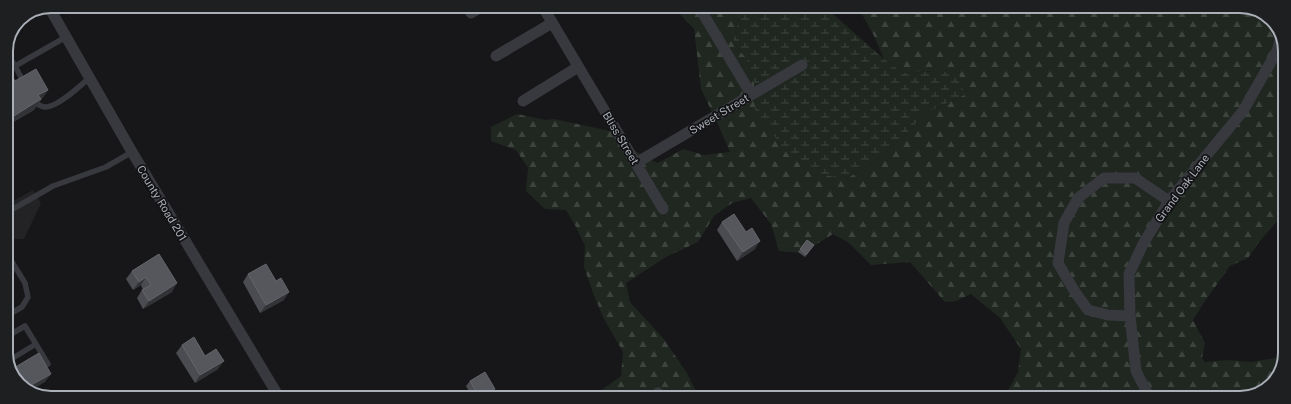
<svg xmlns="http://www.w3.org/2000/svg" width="1291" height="404" font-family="'Public Sans',sans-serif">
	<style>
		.built { fill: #232326 }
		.forest { fill: url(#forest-firs) }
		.wetland { fill: url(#wetland-marsh) }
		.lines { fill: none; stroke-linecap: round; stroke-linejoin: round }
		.service { stroke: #38393e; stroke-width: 5.5 }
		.minor { stroke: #38393e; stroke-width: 11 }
		.wall { fill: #4b4c51 }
		.shaded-wall { fill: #323336 }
		.building { fill: #55575c; stroke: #63656a }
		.labels { text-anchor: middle; stroke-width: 3.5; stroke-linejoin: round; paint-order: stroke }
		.street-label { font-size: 11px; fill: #aaafb8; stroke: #121214 }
		.rim { fill: none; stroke: #aaafb8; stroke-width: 2 }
	</style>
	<defs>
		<pattern id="forest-firs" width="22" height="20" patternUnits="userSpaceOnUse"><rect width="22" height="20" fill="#1f2720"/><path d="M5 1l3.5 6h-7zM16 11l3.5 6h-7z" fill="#3d443e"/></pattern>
		<pattern id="wetland-marsh" width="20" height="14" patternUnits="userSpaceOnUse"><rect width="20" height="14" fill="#1f2720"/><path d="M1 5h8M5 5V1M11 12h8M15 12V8" fill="none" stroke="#3d443e"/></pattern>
	</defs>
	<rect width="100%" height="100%" fill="#171719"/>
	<!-- built -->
	<path class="built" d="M33,190L41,203L24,239H6V205Z"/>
	<!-- forest -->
	<path class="forest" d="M680,7H742L733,42L746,58L754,80L755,110L846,179L874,162L904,136L924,114L964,95L938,71L903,73L884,59L874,36L863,16L855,7L1252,8L1276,23L1285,48L1284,217L1280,218L1259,242L1248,258L1230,266L1203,304L1193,320L1205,343L1202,358L1205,362L1228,360L1252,362L1281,357L1283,358V365L1268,389L1240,398H1000L1006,394L1018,372L1021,349L1000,318L971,294L956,301L945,302L910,262L871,265L849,243L833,234L802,253L779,251L771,224L751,198L732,203L714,216L698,242L666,257L626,283L630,302L663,338L687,373L699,397H592L621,376L623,352L603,317L593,293L584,267L585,246L575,225L566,210L545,209L526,191L528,168L516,150L491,141V127L517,114L546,120L554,119L610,131L624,148L632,149L657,163L662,161L683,149L704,155L730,152L720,129L701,89L694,29L678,12Z"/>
	<!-- wetland -->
	<path class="wetland" d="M742,7H825L884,59L903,73L938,71L959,74L964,95L924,114L904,136L874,162L846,179L813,173L789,156L755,110L754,80L746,58L733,42Z"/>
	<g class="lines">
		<!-- service -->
		<path class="service" d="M6,51L15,66L66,37
			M15,66L23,81
			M36,103C39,105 41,107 45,107C57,108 80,86 89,78
			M6,213L53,186L106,167L132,152
			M6,252L25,283L28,297L22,307L6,316
			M6,282L11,290L8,296L6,298
			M6,337L25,326L48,364
			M8,361L36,344"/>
		<!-- minor -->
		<path class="minor" d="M49,7L132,152L279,397
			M543,7L663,209
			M699,7L751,94
			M471,13L481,7
			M496,56L552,23
			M523,101L578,67
			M636,163L802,65
			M1130,316L1108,315L1088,310L1075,292L1058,263L1064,223L1078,198L1104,178H1135L1169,201
			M658,393L661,397
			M1150,398L1136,371L1130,316L1129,274L1143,244L1169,201L1243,111L1277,51L1281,37"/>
	</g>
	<!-- wall -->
	<path class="wall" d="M6,65L15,81L48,90L34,110L6,126Z
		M722,222L746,232L755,249L737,261L717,230Z
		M807,240L814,245L805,257L798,252Z
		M159,254L172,292L143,309L137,298L142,290H143L141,285L133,290L126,279L132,271Z
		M248,274L284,300L260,313L243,282Z
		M182,345L205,356L218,369L195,383L176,353Z
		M470,381L495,389L491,394L486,397H472L466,386Z"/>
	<!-- shaded-wall -->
	<path class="shaded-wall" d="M48,90L34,110L6,126V125L12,117L38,95Z
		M760,241L755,249L737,261L743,252Z
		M146,277L141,285L133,290L139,282Z
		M177,283L172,292L143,309L149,301Z
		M289,292L284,300L260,313L266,305Z
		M224,361L218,369L195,383L200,375Z
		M51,374L45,382L30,391L26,388Z
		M495,389L491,394L486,397H480Z"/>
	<!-- building -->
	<path class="building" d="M6,65L15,81L36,69L48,90L38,95L41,99L12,117L10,113L6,115Z
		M734,214L746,232L752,228L760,241L743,252L722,222Z
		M807,240L814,245L806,255L800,249Z
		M159,254L177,283L149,301L142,290L151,285L146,277L139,282L132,271Z
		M266,264L276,281L281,278L289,292L266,305L248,274Z
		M194,337L205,356L216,349L224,361L200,375L182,345Z
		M39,353L51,374L26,388L17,383L12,369Z
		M485,372L495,389L479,397L470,381Z"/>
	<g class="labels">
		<!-- street labels -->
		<g class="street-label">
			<text transform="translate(719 114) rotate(-31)" y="4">Sweet Street</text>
			<text transform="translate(621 138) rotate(59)" y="4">Bliss Street</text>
			<text transform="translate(1182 188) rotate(-53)" y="4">Grand Oak Lane</text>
			<text transform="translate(162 203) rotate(59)" y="4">County Road 201</text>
		</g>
	</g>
	<!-- crop -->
	<path d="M0 0H1291V404H0ZM51 13H1240A38 38 0 0 1 1278 51V353A38 38 0 0 1 1240 391H51A38 38 0 0 1 13 353V51A38 38 0 0 1 51 13Z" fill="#1e1f21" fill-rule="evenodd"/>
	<path class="rim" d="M51 13H1240A38 38 0 0 1 1278 51V353A38 38 0 0 1 1240 391H51A38 38 0 0 1 13 353V51A38 38 0 0 1 51 13Z"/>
</svg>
